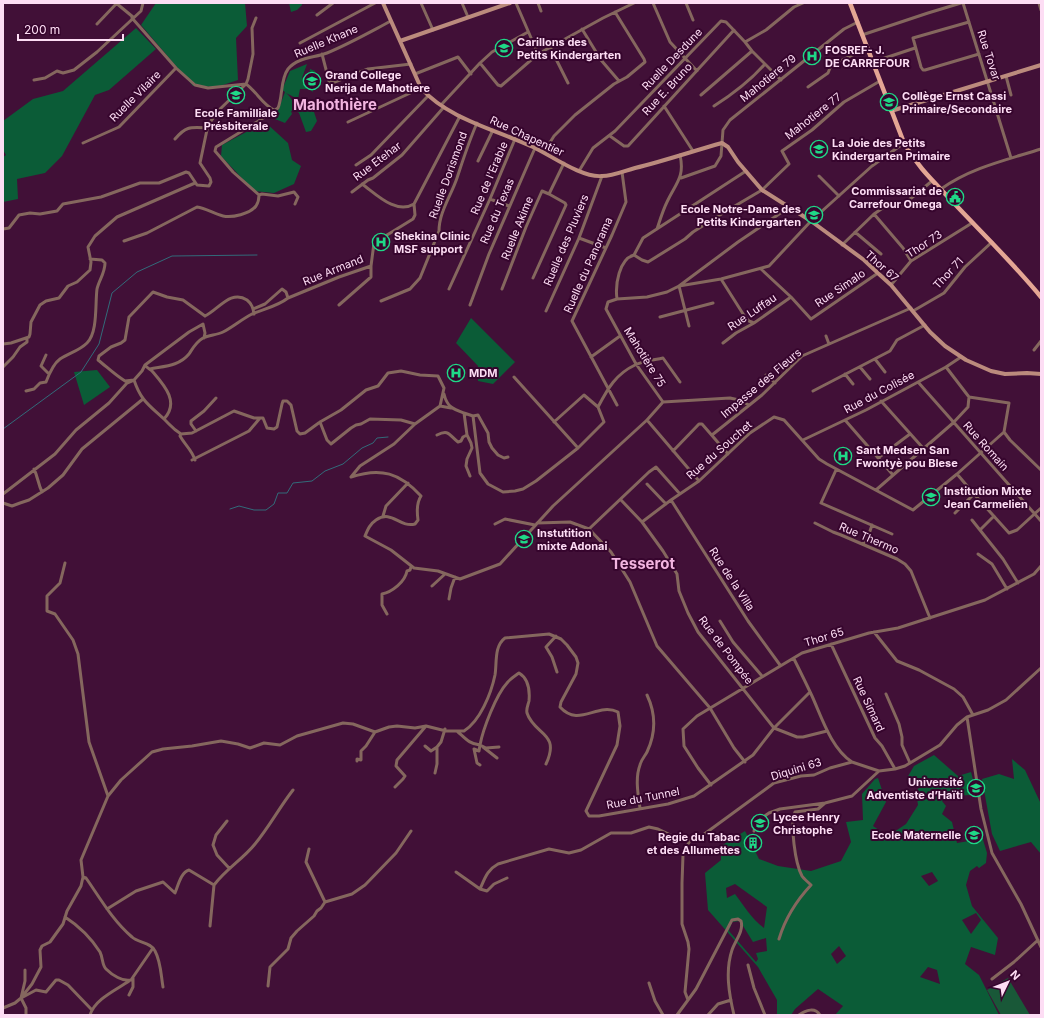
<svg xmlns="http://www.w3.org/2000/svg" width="1044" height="1018" font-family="Inter,sans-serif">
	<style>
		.green { fill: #195838 }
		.forest { fill: #0b5c37; fill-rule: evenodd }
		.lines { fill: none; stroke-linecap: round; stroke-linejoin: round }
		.stream { stroke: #326b7a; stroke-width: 1 }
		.street { stroke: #85675e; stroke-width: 3 }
		.secondary { stroke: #bb8b7d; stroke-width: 4 }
		.primary { stroke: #e4a694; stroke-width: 4.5 }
		.labels { text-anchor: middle; stroke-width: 4; stroke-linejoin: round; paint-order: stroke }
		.street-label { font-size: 11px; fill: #fdddf4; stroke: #36052d }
		.poi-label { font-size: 11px; font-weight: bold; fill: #fdddf4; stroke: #36052d; text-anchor: start }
		.district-label { font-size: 15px; font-weight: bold; fill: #f2b4e0; stroke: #36052d }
	</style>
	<rect width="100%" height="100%" fill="#411037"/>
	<!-- green -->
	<path class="green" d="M1008,978L1030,1015H1001L987,990Z"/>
	<!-- forest -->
	<path class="forest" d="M156,3H245L247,26L236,38L238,80L217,87L193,86L141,25Z
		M289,3H302V5L297,10L291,12Z
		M136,28L156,49L109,90L95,95L62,156L45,173L17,179L18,199L3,202V157L6,155L3,150V121L33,99L63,91Z
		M307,64L302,78L308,81L310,69L315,71L312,83L313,92L309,89H300L298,99L286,93C292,97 292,105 300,105L305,111L307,107L313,109L317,121L311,131L306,132L299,113L296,110L291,111L292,114L285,123L275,119L280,113H277L285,92L282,90L290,71Z
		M265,122L288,143L292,160L301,166L294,184L274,193L254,191L221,156L222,145Z
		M471,318L515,362L493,384L478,381V366L456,343Z
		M97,370L110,387L84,405L74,372Z
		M934,755L958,776L971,772L975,787L972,795L949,796L942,801L946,806L942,814L952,822L957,843L969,841L981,833L987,853L986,863L979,868L977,866L970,871L966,885L972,906L998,938L995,955L971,947L965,964L979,975L999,1015H835L843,1006L818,989L795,1009L791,1015H777V1000L758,967L708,910L705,873L721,860V846L745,831L759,859L778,866L811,871L841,861L851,842L846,822L863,820L862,794L875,779L878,778L886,802L873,826L888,836L906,824L918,805L916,791L920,787L907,778L914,766ZM932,872L938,881L929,886L921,876ZM735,884L767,907L764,928C750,917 745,907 735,894L727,898L726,888ZM976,913L981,920L971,934L962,920ZM740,921L753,942L766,938L767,951L756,953L758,959L756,962L729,931L732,922ZM839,946L846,956L837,964L831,954ZM928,967L937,970L940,984L920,977Z
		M1012,759L1025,770L1041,804V854L1031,842L1000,851L992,834L982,779L999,774L1014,779Z"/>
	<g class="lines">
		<!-- stream -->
		<path class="stream" d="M3,429L81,372L99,344L112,293L137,272L172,256L257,255
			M230,509L239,506L254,510H266L274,504L278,493H287L293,483L312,481L325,471L343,464L362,448L373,443L377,438L388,437"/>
		<!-- street -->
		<path class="street" d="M116,3L133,17
			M421,3L433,30
			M462,3L468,17
			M516,3L538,54
			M538,3L541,11
			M653,3L670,42L697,71
			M686,3L693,20
			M963,3L1011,158
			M1039,3L1041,10
			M317,15L333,3
			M132,18L176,68L195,85L208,88L246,84C257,92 262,104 274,110
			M969,22L913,38L921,67L923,70H925L979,54
			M97,24L117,3
			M582,29L601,60L619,81
			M862,35L928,13L961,3
			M745,42L766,30L794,7L803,3
			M300,43L375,3
			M550,47L568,83
			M677,51L699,31
			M322,54L329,81L332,83L368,69L411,64
			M873,62L915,48
			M480,63L498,85L501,86L538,54L603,18L634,3
			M415,74L458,57L471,74
			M1006,76L1011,95
			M34,80L45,78L57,71L63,73L74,70L97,52L141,11L143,3
			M808,87L828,73L830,68L834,64L867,48
			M701,95L752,51
			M441,105L480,63L492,52L528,32
			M664,106L693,151
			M714,106C733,94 750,81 765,64
			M348,122L421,88
			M610,136L624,146H628L734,30
			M175,139C186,126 190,127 207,128
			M83,143L119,127L176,68
			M544,152L554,136L575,115L614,84L627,77L645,62L644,59L615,12
			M478,161L493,130
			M356,165L371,155L428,96
			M579,171L593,148L615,131L721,21L726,22L745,42L752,51L781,80
			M819,176L839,196
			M681,178L715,166L721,156L723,130L730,120L844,29L858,22
			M362,184C376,194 396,215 414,204
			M941,189C970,168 1006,160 1041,149
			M352,192L368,180L373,178L402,155L444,107
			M490,199L509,206
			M295,204L298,197L294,192L278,196L262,194L259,195L233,172L215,151L216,147L257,122L278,108C283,96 280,80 288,69C298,57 314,58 327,53C349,44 370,32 391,21
			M874,214L903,248L911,261
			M3,229L9,228L19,215L30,213L40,214L57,211L63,204L101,197L140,183H159L186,172L189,173L197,185L209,186L211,182L210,178L200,163L208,125L219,110L246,84L248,79L253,54L252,28L256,18
			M657,229C660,220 663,210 667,202C676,183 685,177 680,155
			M855,232L881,254
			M579,238L606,248
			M124,241L147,233L197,207C206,208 214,214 223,216C232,218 250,214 256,206C258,203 259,199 259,195
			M842,245L874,214L890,203L904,204L932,181
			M634,255L642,260L648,262L685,239L693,232L723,213L762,190L789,164L782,151L812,130L844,102L880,81
			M761,269L791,297L811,319L878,273
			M533,278L566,205L565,203L549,194
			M721,279L745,317L749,321L754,323
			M891,285L911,261L972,223
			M449,289L490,199L515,139
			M502,289L526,227L542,191L549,194L564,163
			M617,299C615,285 619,259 634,255L643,238L746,171
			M381,301L410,289L420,278L439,231C439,212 451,196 457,178C463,160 469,141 477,123
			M339,305L371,277V266
			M470,305L489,254L535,148
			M253,309L265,304L282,289L286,292L288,298L339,277L371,266L374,243L413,219L415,215L414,204L460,116
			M546,311L579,238L602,176
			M913,311L944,293L965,267L992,242
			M205,316C218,310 231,289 247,300C252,304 253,308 254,314
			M660,317L713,303
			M689,326L679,286L738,242L788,208
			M826,336L829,344
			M723,343L736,333L754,323L791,297
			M3,344L11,343L29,337L30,334L31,322L40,305L46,301L59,298L68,286L77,282L90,270L91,262L88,247L95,236L117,217L195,183
			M1034,350L1041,341
			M46,355L41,366L49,374
			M591,357L620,336
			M875,359L885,372
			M145,365C147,368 150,369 152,371C164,385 180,402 164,419
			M3,367L13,357L20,347L27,342V338
			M860,367L870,379
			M946,367L969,397L1009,403L1004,432L1010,440L1041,470
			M150,369C165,366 179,366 189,354C193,348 196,342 203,338C209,335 217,335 223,332C233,327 242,319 252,314C264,309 278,306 288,298
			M845,374L853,384
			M766,375L775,383
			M514,377L578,448
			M918,382L1041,521
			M26,391L34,389L40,383L46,382C49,374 53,364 60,359C69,353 79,351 87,343C98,332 95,304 97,289C99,280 105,273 105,263L102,260L90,259
			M813,391L890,351L897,340L925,325
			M444,394C447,407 453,409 464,413L467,435
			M881,401L923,448
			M663,402L730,398L739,400L749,405
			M617,405L572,321L612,235L626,202L622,172
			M440,406L451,408
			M598,407C608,388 616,374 635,365C643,361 654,360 663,358L680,382
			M464,413L473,416L478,415L488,433L489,442L492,448L498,455L504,458L508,457
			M473,416L480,473L488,484L503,492L515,491L523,489L536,481L578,448L604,422L598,407L584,395L554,422
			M647,420L699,481
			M845,420L893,475
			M320,422L327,440L331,444L351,428L356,425L361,424L370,419L401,420L415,424L394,444L360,466L351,477C381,467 400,473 421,496C417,502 417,513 418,520L415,524C399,528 392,509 376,520C370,524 368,529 365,536L391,550L414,568L438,571L460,579L500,564L553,506L647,420L663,402L636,364L606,309L608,302L617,299L647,297L667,292L679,286L721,279L769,266L811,221L872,166L904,143
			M196,431L191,424V421L204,411L216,398
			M181,434L192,433L234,411L254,418H263L267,428L274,429L277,427L282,404L283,401H287L291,405L297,431L300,434L305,433L320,422L341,410L366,390L378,386L388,373L401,371L420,375L438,376L444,388L440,406L415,424
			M437,435C449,429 449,435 458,442L461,441L463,437L467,435L471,443L472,448L467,459L466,466L470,476
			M712,435L762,395L802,356L911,308
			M803,440L866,410L946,367L961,357
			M673,451L699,424H702L728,454
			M878,458L910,434
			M192,460L249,431L260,418
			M195,460C192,450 185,445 180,436L181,434C173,429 171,426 165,420C149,405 141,401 134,380L125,381C115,375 107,367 98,360L99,356L111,347L121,343L125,340L129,317L153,292L167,297L183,300L205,316
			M34,469C38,477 38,484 42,492
			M836,470L821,503L892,534
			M647,484L666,504
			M876,490L953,423L968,407L969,397
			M3,494L55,454L76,430L109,403L127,383L134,380L142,371L145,365L189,332L203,324L205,333L204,338
			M974,494L1009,533L1017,530L1041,508
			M621,500L642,522L663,551L677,574L679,591L688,613L698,632L774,728L797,737H803L827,731
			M671,500L748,621L780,665
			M3,503L12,506L20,503L29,500L48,488L63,475L82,449L143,399
			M955,513L974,494L957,474
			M383,516L386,506L408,483
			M972,520L1003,559L1018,583
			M642,522L671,500L699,481L750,433L774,417L784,420L819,459L827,464L913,510L957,474L1004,432
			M537,523L570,522L589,529L611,552L630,582L657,646L710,708L734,748L745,762
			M815,523L833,532L841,535L897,559L905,564L911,571L930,618
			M495,524L505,519L535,525
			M589,529L649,472L656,467L680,494
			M981,529L994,516
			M863,544L869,534L872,525
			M978,554L992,564L1007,589
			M65,563L60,583L47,596V611L55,614L73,640L78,654L89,742L108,796
			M432,586L445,574
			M449,599L451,588L455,577
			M387,614L382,605V594C392,592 405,582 407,571L410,570L411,567
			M720,621L733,642L762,676
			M874,632L897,661L919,670L954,689L963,697L973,715
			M556,636L546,647L552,657L557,672
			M831,644L875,738L882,746L895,769
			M794,659C800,671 806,683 812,696C822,718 831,748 852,762
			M886,694L899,724L902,737V745L910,763
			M967,717L981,809L992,853L1021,904L1041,947
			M457,731C465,738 469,744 480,745C483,729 496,695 507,683C510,679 515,676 519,673C529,679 530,690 529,701C528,705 526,709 527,713C534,735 561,732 546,764
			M425,746L431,751L437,747
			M483,747L497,758
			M357,761V759L361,760V751L366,746L375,732
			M480,765L477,763L474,749L479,751L480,745L486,748L499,747
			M435,773L437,764V747L441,742L445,729
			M711,785L698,768L684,746L683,729L697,716L802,653L869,633L898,628L985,600L1034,574L1041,566
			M395,787L403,779L405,776L396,766L397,760L426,726
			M640,808C638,794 635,778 640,765C641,760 645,756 647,752C656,733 656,714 647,695
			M227,821L216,835L213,845L217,855L229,868
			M754,831L756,822L769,813L780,809L825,803L852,796L879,771
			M309,849L306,862L325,902
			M456,872L480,889L487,891L494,884L507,878
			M83,877L86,878C100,898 113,921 132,937C138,943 151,942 155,951C161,962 161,976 163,987
			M480,889C485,878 487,870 498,864L549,849L569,853L581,850L611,833H631L649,827L658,829L677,838L684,840L692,839L703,835L774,783L801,776L814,775L830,768L852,762L879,771L895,769L905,766L940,745L957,725L967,717L988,710L1006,700L1041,668
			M107,909L136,891L163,882L175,893C178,886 181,872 189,870L214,885C226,869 243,859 255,844C269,827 279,808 293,790
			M65,917C79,926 91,938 100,952C103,958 102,965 106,969C112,975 123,982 131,980L153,948
			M210,926L214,885
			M779,939C785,919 797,900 811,885C808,882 804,879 802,876C795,863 790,825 795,812L818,809L825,803
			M748,965L754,988L765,1015
			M25,970V981L21,998L26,1008V1015
			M992,979L1014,962L1038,940
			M649,983L655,1001L663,1015
			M268,986L270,967L288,949L291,938L297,931L314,916L317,911L321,908L325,902L352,894L365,885L396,853L411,831
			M129,995L133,987V978
			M23,997L36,990L46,992L56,980H59L68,985L92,1010
			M688,1000L696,989L732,920L738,919L741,921C744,931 735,941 732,950C725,971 729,994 734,1015
			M3,1008L15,1003L21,998L32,984L41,967L40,950L42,946L50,942L63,924L67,911L81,886L83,877L81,860L108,796L121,780L152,752L163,749L192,746L221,741L238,744L250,748L264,743L280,745L297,736L343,723L353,724L375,732L389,727L397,726L415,728L426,726L446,731H464C480,721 491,694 495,675C497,663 494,646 505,638L549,634L561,639L567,645L576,657L578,663L576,674L561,702L560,707C579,728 597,702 618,712L620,726L617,745L586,811L589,816H599L668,804L694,796L753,755L774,728L810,692
			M90,1015C95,999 116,990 129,981
			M677,1015L688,1000L685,992L689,949L688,942L682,924V883L683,855L690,840
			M708,1015L718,1004L731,1000
			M799,1015C806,1010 815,1007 820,1015"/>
		<!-- secondary -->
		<path class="secondary" d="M383,3L421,88C448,119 497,130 533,147C552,156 582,178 602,176C613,176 624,171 635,168C664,161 693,151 722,143L728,147L738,162L762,190L811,221L864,260L880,275L891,285L930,332L945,346L966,360L991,371L1005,374L1027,373L1041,374
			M400,41L510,3
			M891,111L1041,65"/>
		<!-- primary -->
		<path class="primary" d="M850,3L904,143C917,166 932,180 951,200C981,232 1013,263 1041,297"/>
	</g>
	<!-- icons -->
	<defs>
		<symbol id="school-ring" viewBox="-11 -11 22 22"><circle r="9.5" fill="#36052d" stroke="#1fd887" stroke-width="1.5"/><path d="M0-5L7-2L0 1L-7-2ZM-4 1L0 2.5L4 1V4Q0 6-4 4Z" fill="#1fd887"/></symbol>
		<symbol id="hospital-ring" viewBox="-11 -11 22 22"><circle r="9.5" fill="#36052d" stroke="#1fd887" stroke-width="1.5"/><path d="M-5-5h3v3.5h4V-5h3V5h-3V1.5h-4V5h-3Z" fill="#1fd887"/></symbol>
		<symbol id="civic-ring" viewBox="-11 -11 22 22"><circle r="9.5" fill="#36052d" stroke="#1fd887" stroke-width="1.5"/><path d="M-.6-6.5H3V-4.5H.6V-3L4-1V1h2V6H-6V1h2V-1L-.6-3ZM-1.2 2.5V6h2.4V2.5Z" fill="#1fd887"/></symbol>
		<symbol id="building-ring" viewBox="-11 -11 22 22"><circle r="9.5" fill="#36052d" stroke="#1fd887" stroke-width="1.5"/><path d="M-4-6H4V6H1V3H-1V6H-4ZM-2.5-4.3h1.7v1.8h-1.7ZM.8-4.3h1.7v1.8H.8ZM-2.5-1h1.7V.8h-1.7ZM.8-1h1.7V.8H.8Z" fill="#1fd887"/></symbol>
	</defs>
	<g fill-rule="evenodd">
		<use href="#school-ring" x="494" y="38" width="20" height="20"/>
		<use href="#hospital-ring" x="802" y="46" width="20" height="20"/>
		<use href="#school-ring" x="302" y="71" width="20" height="20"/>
		<use href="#school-ring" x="226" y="85" width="20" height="20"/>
		<use href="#school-ring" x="879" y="92" width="20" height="20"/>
		<use href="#school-ring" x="809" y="139" width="20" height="20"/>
		<use href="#civic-ring" x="945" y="187" width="20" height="20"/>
		<use href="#school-ring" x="804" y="205" width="20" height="20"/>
		<use href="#hospital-ring" x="371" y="232" width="20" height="20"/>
		<use href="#hospital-ring" x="446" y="363" width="20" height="20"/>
		<use href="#hospital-ring" x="833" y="446" width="20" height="20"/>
		<use href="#school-ring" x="921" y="487" width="20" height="20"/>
		<use href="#school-ring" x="514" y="529" width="20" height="20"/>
		<use href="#school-ring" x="966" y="778" width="20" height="20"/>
		<use href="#school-ring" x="750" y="813" width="20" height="20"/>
		<use href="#school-ring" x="964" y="825" width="20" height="20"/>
		<use href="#building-ring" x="743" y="833" width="20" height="20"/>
	</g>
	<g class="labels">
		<!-- street labels -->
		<g class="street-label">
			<text transform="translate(326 41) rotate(-23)" y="4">Ruelle Khane</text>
			<text transform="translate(989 55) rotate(72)" y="4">Rue Tovar</text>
			<text transform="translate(672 59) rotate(-46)" y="4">Ruelle Desdune</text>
			<text transform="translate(768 78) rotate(-39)" y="4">Mahotiere 79</text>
			<text transform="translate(667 89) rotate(-47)" y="4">Rue E. Bruno</text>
			<text transform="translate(135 96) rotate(-45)" y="4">Ruelle Vilaire</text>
			<text transform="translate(813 116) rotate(-38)" y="4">Mahotiere 77</text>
			<text transform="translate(527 136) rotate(25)" y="4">Rue Chapentier</text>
			<text transform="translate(377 161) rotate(-37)" y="4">Rue Etehar</text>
			<text transform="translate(448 175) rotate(-70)" y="4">Ruelle Dorismond</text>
			<text transform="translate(489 178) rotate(-67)" y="4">Rue de l'Erable</text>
			<text transform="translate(497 211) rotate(-67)" y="4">Rue du Texas</text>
			<text transform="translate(517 228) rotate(-68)" y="4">Ruelle Akime</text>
			<text transform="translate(566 240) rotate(-67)" y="4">Ruelle des Pluviers</text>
			<text transform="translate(924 244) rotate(-33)" y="4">Thor 73</text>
			<text transform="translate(588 265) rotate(-66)" y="4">Ruelle du Panorama</text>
			<text transform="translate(882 266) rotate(42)" y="4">Thor 67</text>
			<text transform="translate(333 270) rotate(-22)" y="4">Rue Armand</text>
			<text transform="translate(948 273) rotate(-47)" y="4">Thor 71</text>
			<text transform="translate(840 288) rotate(-34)" y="4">Rue Simalo</text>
			<text transform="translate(752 312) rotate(-34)" y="4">Rue Luffau</text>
			<text transform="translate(645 357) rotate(58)" y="4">Mahotière 75</text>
			<text transform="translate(761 383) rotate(-40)" y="4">Impasse des Fleurs</text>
			<text transform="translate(879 392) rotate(-28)" y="4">Rue du Colisée</text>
			<text transform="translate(986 446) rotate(48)" y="4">Rue Romain</text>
			<text transform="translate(719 450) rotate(-41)" y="4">Rue du Souchet</text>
			<text transform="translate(869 538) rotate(23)" y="4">Rue Thermo</text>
			<text transform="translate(732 579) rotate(57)" y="4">Rue de la Villa</text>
			<text transform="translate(824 637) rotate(-17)" y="4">Thor 65</text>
			<text transform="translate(726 650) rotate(53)" y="4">Rue de Pompée</text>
			<text transform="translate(869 704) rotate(65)" y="4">Rue Simard</text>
			<text transform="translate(796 769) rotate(-17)" y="4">Diquini 63</text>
			<text transform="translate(643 798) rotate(-11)" y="4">Rue du Tunnel</text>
		</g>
		<!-- poi labels -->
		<g class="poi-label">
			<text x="517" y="46">Carillons des<tspan x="517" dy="13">Petits Kindergarten</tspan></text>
			<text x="825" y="54">FOSREF- J.<tspan x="825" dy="13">DE CARREFOUR</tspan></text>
			<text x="325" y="79">Grand College<tspan x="325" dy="13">Nerija de Mahotiere</tspan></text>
			<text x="902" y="100">Collège Ernst Cassi<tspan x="902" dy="13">Primaire/Secondaire</tspan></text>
			<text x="236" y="117" text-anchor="middle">Ecole Familliale<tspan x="236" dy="13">Présbiterale</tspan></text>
			<text x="832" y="147">La Joie des Petits<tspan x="832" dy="13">Kindergarten Primaire</tspan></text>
			<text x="942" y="195" text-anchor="end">Commissariat de<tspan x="942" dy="13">Carrefour Omega</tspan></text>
			<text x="801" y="213" text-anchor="end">Ecole Notre-Dame des<tspan x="801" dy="13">Petits Kindergarten</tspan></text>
			<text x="394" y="240">Shekina Clinic<tspan x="394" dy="13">MSF support</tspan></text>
			<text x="469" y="377">MDM</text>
			<text x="856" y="454">Sant Medsen San<tspan x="856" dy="13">Fwontyè pou Blese</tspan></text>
			<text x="944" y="495">Institution Mixte<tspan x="944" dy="13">Jean Carmelien</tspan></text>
			<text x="537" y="537">Instutition<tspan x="537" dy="13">mixte Adonai</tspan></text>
			<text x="963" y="786" text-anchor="end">Université<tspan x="963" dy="13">Adventiste d’Haïti</tspan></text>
			<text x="773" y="821">Lycee Henry<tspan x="773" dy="13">Christophe</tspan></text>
			<text x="961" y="839" text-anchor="end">Ecole Maternelle</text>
			<text x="740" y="841" text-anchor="end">Regie du Tabac<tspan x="740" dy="13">et des Allumettes</tspan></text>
		</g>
		<!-- district labels -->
		<g class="district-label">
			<text x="335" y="110">Mahothière</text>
			<text x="643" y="569">Tesserot</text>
		</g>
	</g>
	<!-- border -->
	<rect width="1044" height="1018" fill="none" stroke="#fdddf4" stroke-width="8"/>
	<!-- north arrow -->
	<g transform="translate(1008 982) rotate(47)" stroke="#36052d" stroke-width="3" paint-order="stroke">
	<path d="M0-3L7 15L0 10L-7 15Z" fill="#fdddf4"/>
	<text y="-6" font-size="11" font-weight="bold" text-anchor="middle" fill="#fdddf4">N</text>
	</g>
	<!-- scale -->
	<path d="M18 34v6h105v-6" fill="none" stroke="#fdddf4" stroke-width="2"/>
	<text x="24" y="34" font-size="12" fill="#fdddf4" stroke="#36052d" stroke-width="3" paint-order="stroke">200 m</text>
</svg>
